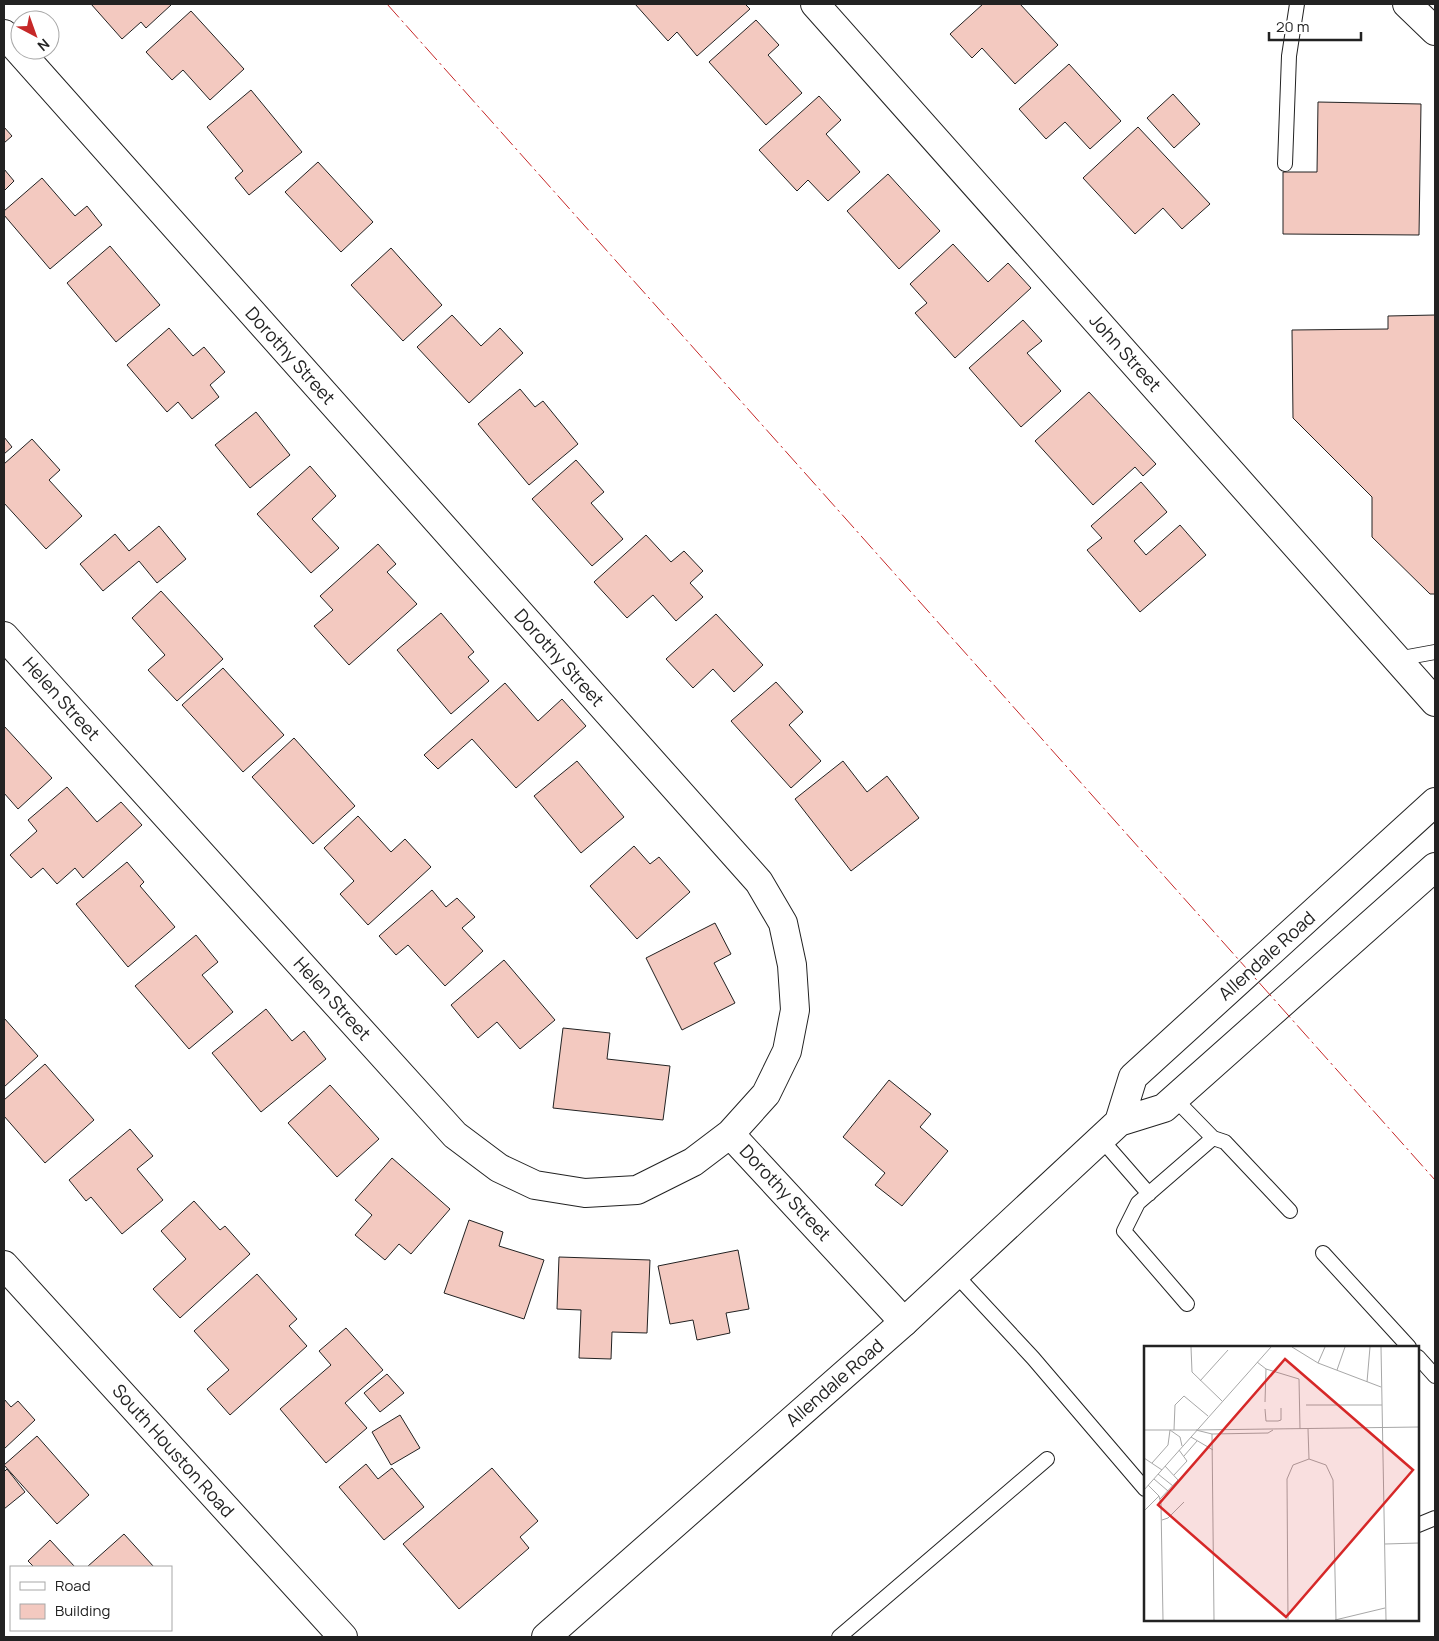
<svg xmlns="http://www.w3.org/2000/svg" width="1439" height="1641" font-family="Manrope,sans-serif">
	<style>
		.building { fill: #f3c9c0; stroke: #222 }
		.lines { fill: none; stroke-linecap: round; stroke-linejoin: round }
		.lane-casing { stroke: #222; stroke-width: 16 }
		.street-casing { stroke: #222; stroke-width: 30 }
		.secondary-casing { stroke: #222; stroke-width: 30 }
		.lane { stroke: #fff; stroke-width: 14 }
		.street { stroke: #fff; stroke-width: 28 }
		.secondary { stroke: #fff; stroke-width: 28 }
		.power { stroke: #c62828; stroke-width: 1; stroke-dasharray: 18 4 2.5 4; stroke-linecap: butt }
		.labels { text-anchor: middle; stroke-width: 4; stroke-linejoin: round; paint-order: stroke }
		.street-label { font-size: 18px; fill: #222; stroke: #fff }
		.inset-road { fill: none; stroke: #a7a7a7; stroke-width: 1 }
		.view { fill: #d62828; fill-opacity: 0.15; stroke: #d62828; stroke-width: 2.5 }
		.inset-edge { fill: none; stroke: #222; stroke-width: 2.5 }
	</style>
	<rect width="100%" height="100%" fill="#fff"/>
	<!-- building -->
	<path class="building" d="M91,4H170L171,5L146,28L141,22L122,39Z
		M635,4H745L750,9L697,56L677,32L668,41Z
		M983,4H1020L1058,45L1015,84L982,48L972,58L950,34Z
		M191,11L244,69L210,100L183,70L172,80L146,52Z
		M756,20L779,45L768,55L802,93L766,125L709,62Z
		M1069,64L1121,121L1090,149L1065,122L1046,139L1019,109Z
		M251,90L302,152L249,195L235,178L243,171L207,127Z
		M1173,94L1200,124L1174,148L1147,118Z
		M819,96L841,120L826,134L860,172L828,201L808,180L797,191L759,150Z
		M1318,102L1421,104L1419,235L1283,234V172H1317Z
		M4,127L12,136L4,143Z
		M1138,127L1210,204L1182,229L1163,208L1135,234L1083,178Z
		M318,162L373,222L341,252L285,192Z
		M4,169L14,181L4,191Z
		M888,174L940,231L899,269L847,211Z
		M42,178L75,216L87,206L102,225L50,269L4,215V211Z
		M953,244L988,282L1008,263L1031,288L955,358L915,313L927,303L910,284Z
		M110,246L160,305L116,342L67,283Z
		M391,248L442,305L403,341L351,285Z
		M452,315L481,346L500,328L523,353L469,403L417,347Z
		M1435,315V594H1430L1372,537V497L1293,418L1292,330L1388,329V316Z
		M1023,320L1042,341L1027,353L1061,391L1021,427L969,368Z
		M169,328L193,356L204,347L225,372L210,385L219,397L192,419L178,402L167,412L127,365Z
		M520,389L535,407L543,401L578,444L529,485L478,424Z
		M1089,392L1156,464L1143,476L1135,467L1093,505L1035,441Z
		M256,412L290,455L250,488L215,445Z
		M4,437L12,447L4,454Z
		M32,439L60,470L49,480L82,516L46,549L4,503V464Z
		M576,460L604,492L591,503L623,539L592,566L532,499Z
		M310,466L336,496L312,519L339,548L311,573L257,514Z
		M1141,482L1167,512L1134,541L1146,555L1180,525L1206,555L1140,612L1087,550L1102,538L1091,526Z
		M159,526L186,559L157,583L139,561L103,591L80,564L115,534L129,551Z
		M646,535L671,562L684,551L703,571L690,583L703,597L676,621L653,595L627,618L594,582Z
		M378,544L396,564L387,572L417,604L349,665L314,626L333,610L320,596Z
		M161,591L223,659L177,701L148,670L165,655L132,618Z
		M441,613L474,652L468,657L489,681L451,714L397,650Z
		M716,614L763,665L734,692L713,669L693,688L666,659Z
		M223,668L284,735L243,772L182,705Z
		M776,682L803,712L789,725L821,761L791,788L731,721Z
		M505,683L538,721L562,699L586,726L516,788L472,739L438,769L424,755Z
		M4,726L52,778L18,809L4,793Z
		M294,738L355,806L313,844L252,777Z
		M577,761L624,817L581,853L534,796Z
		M843,761L867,792L887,776L919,818L851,871L795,799Z
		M67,787L97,822L121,802L142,825L83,878L75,868L57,884L43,868L31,878L10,855L37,831L28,820Z
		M358,816L391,852L405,839L431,867L368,925L340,894L354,881L324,848Z
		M634,846L650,864L659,857L690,892L637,939L590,886Z
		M127,862L144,882L140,886L175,927L128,967L76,904Z
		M432,890L446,907L457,898L475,917L462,928L483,951L445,986L408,945L396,955L379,936Z
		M715,923L731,954L714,963L735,1003L682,1030L646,958Z
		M196,935L218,962L202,975L233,1012L189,1049L135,986Z
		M504,960L555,1020L520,1049L497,1022L478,1038L451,1005Z
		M266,1009L292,1041L304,1031L326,1059L261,1112L212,1053Z
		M4,1018L38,1056L4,1087Z
		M563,1028L610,1033L607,1059L670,1066L663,1120L553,1108Z
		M45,1064L94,1120L45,1163L4,1116V1100Z
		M889,1080L931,1114L920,1127L948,1151L902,1206L875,1185L885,1173L843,1137Z
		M330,1085L379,1139L337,1177L288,1123Z
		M130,1129L153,1156L137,1169L163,1200L122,1234L91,1197L86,1201L69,1180Z
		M392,1158L450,1209L411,1254L399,1244L385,1260L355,1235L372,1215L355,1200Z
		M194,1201L220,1230L225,1226L250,1254L180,1318L153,1289L186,1259L161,1231Z
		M469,1220L503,1232L499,1246L544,1260L524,1319L444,1293Z
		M738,1250L749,1309L726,1313L730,1333L697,1340L693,1320L670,1324L658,1266Z
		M559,1257L650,1260L647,1333L612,1332L611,1359L579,1358L581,1310L557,1309Z
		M257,1274L297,1319L289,1326L307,1346L230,1415L207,1389L229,1370L194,1331Z
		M346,1328L383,1370L345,1403L367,1428L326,1463L280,1409L331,1365L319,1351Z
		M387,1374L404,1393L380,1412L364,1393Z
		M4,1399L11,1407L18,1401L35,1420L4,1449Z
		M400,1415L420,1448L391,1465L372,1432Z
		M37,1436L89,1495L57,1524L4,1465Z
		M366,1464L378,1479L392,1468L424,1507L384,1540L339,1487Z
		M492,1468L538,1521L520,1537L529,1548L459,1609L403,1544Z
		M7,1469L25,1492L4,1509V1472Z
		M124,1534L154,1567H87Z
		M50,1540L75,1567H34L28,1561Z"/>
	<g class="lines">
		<defs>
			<path id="lane" d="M1285,164L1289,56L1297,4
				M1397,659L1435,652
				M1175,1099L1213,1138
				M1101,1139L1149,1194
				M1323,1253L1409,1347
				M956,1275L1033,1358L1145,1489
				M1187,1304L1124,1231L1138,1203L1213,1138L1225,1142L1290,1211
				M1418,1357L1435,1376
				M1418,1525L1435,1518
				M839,1637L1047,1459"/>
			<path id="street" d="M815,4L1435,702
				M1407,4L1435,31
				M4,34L759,882L783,923L792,965L795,1010L787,1051L766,1094L730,1134L693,1162L637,1190L585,1193L535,1185L499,1168L455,1135L4,636
				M730,1134L904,1322"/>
			<path id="secondary" d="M1119,1122L1133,1077L1435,802
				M4,1265L343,1637
				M546,1637L904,1322L1119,1122L1164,1108L1435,867"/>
		</defs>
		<!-- lane casing -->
		<use href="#lane" class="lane-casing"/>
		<!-- street casing -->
		<use href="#street" class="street-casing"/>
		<!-- secondary casing -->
		<use href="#secondary" class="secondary-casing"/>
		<!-- lane -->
		<use href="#lane" class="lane"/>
		<!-- street -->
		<use href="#street" class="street"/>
		<!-- secondary -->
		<use href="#secondary" class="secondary"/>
		<!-- power -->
		<path class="power" d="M387,4L1435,1180"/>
	</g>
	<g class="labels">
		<!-- street labels -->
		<g class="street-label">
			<text transform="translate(1125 353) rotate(48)" y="6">John Street</text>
			<text transform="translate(290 356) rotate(48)" y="6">Dorothy Street</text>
			<text transform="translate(559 658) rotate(48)" y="6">Dorothy Street</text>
			<text transform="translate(61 699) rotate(48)" y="6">Helen Street</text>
			<text transform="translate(1267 956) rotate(-42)" y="6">Allendale Road</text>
			<text transform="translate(332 999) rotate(48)" y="6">Helen Street</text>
			<text transform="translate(785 1193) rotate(47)" y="6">Dorothy Street</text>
			<text transform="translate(835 1383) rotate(-41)" y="6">Allendale Road</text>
			<text transform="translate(173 1451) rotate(48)" y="6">South Houston Road</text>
		</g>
	</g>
	<!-- overview -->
	<g transform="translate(1144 1346)">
		<rect width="275" height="275" fill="#fff"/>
		<path class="inset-road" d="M47,1L48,26L78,55M148,1L174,17L237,41M237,1L242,274M113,16L122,23L155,33L156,83M174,17L181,1M193,24L201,1M56,35L84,4M223,36L226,1M121,56L122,23M162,59H238M121,63L122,75H134L137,74V62M164,83L165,113M0,84H52M26,84L36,91L38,100M30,84L31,59L40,50L64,70M52,84L275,81M52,84L68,88L124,87L129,84M68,88L70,274M47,91L69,104M40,110L53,95M0,112L18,124M8,117L24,99L26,84M14,128L29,140M30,129L43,115L35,104M10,133L24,145M4,139L15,150L17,158L19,274M0,144L127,1M16,153L34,134L21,120M0,165L15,150M18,174L24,172L40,156M241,198L275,197M144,274L143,133L149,119L165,113L182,119L189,134L192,274M191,274L241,262"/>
		<path class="view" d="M141,13L269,124L142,271L14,159Z"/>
		<rect width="275" height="275" class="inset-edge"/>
	</g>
	<!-- border -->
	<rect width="1439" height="1641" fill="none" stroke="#222222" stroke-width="10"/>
	<!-- legend -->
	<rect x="10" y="1566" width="162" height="65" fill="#ffffff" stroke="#a7a7a7"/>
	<rect x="20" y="1582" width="25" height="8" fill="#ffffff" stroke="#a7a7a7"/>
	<text x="55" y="1591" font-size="15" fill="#222222">Road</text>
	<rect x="20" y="1604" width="25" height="15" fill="#f3c9c0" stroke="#a7a7a7"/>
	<text x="55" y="1616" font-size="15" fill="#222222">Building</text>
	<!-- north arrow -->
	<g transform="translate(35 35) rotate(139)"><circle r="24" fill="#ffffff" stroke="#a7a7a7"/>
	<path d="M0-4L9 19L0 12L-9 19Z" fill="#c62828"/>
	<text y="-8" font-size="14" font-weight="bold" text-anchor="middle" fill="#222222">N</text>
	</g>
	<!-- scale -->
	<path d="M1269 32v8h92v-8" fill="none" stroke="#222222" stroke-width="2.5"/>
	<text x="1276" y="32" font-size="15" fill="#222222" stroke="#ffffff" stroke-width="4" paint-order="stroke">20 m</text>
</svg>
